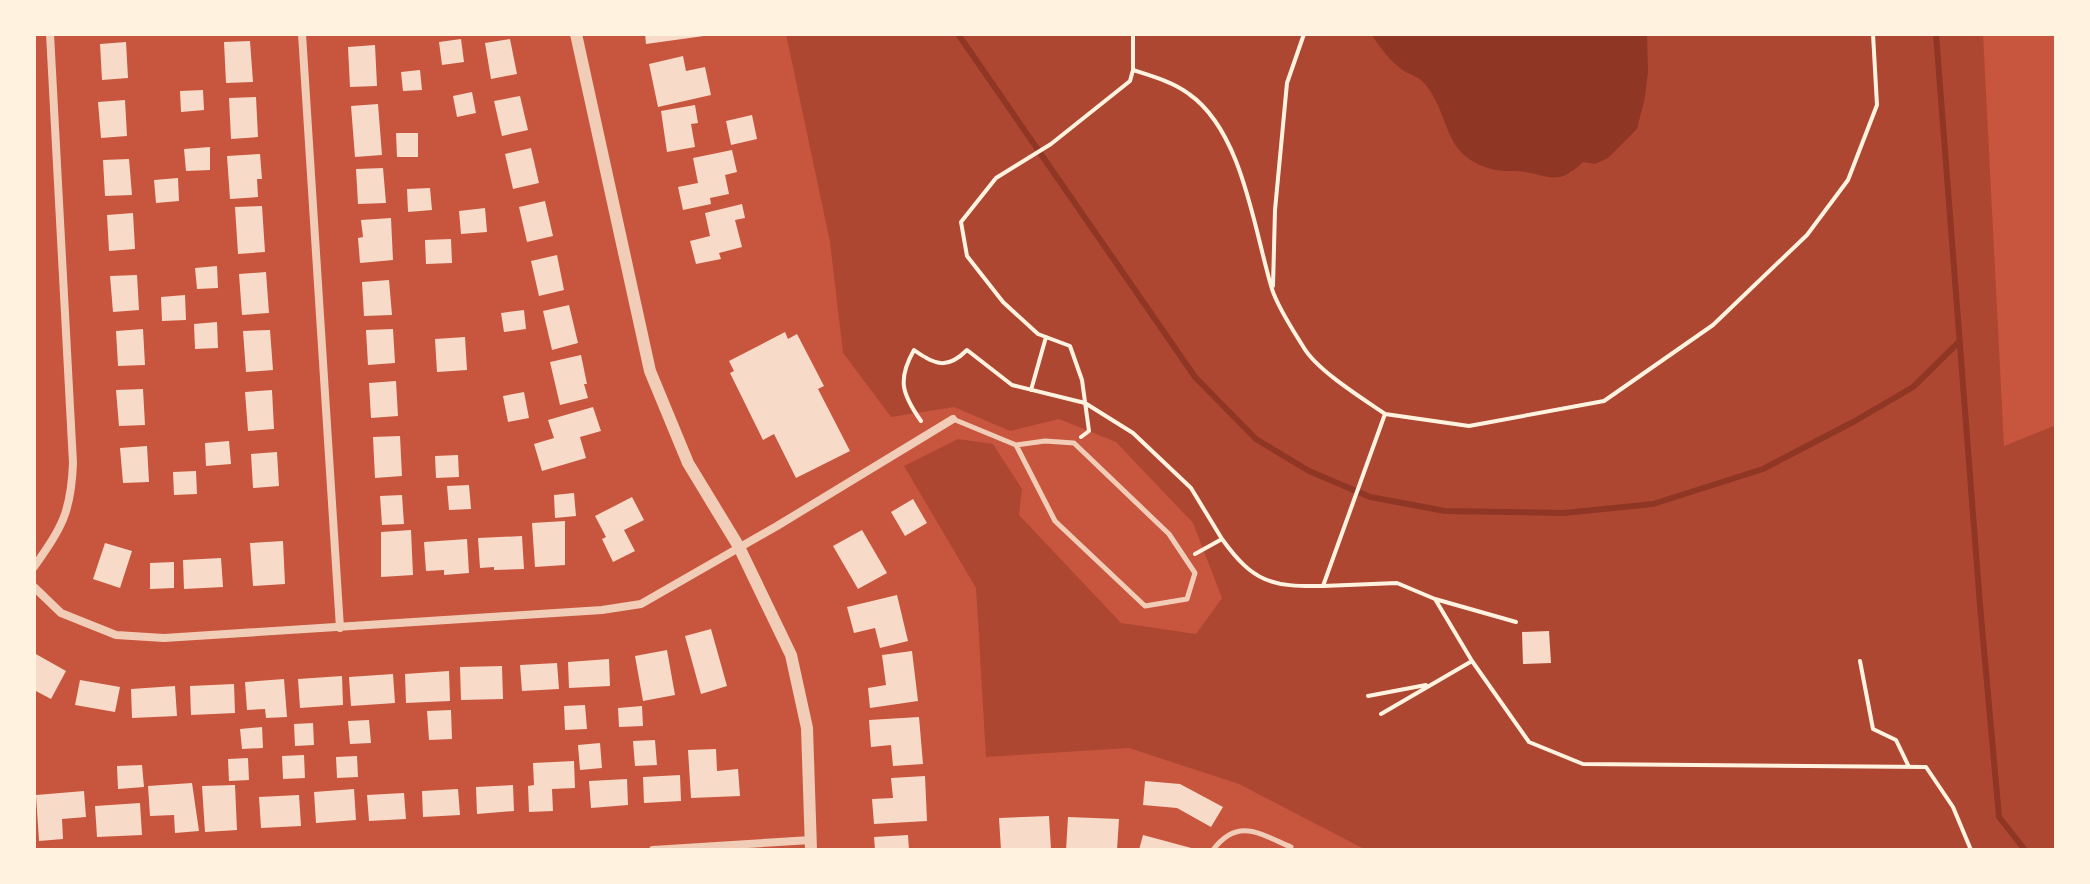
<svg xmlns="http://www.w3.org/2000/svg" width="2090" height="884" font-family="Figtree,sans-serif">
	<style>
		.green { fill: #ae4732 }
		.water { fill: #8f3625 }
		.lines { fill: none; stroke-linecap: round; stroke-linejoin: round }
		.stream { stroke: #8f3625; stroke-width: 6 }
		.building { fill: #f7dbc8 }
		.path { stroke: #fff3e0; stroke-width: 4 }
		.service { stroke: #f1ccb7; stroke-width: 5 }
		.minor { stroke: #f1ccb7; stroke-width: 8 }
		.tertiary { stroke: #f1ccb7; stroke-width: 12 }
	</style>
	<rect width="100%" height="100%" fill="#c8553d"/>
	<!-- green -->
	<path class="green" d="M786,34H1983L2004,446L2056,425V850H2023L2014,837L2021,850H1366L1239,784L1129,748L986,757L976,588L904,466L958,439L993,444L1022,489L1019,515L1121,623L1196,634L1222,598L1193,523L1116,442L1059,419L1010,431L954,407L891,417L843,353L830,242Z"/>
	<!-- water -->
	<path class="water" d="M1371,34H1647L1648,72L1645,97L1637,129L1608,158L1595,164L1583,162C1559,184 1555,178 1526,172C1516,170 1506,172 1496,170C1440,157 1453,118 1425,84C1419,77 1411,75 1404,71C1390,62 1380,47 1371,34Z"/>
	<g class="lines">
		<!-- stream -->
		<path class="stream" d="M958,34L1195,377L1256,439L1309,471L1370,497L1445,511L1564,513L1653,504L1763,469L1855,421L1913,387L1960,341
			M1936,34L1980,605L1999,817L2025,850"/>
	</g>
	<!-- building -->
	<path class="building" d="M645,34H704V36L646,44Z
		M461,39L464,62L442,65L439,42Z
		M510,39L517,74L491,79L485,43Z
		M250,41L253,82L226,83L224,42Z
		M126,42L128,78L102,80L100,44Z
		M375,45L377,86L350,87L348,47Z
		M683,56L686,71L705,67L711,95L658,107L649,64Z
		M420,70L422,90L403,91L401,72Z
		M203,90L204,110L181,112L180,91Z
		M472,92L476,113L457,117L453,96Z
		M520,96L528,130L502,136L494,101Z
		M256,97L258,137L231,139L229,98Z
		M125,100L127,136L101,138L98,102Z
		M378,104L382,155L355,157L351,106Z
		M695,105L698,123L691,124L695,147L667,152L661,111Z
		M752,115L757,139L731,145L726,121Z
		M396,133H418V157H397Z
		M210,147V170L186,171L184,149Z
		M531,148L539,183L513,189L505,154Z
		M732,150L737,172L725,175L729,194L710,198L711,204L683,210L678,187L698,183L693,158Z
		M260,154L262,179H257L258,197L230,199L227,156Z
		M129,159L132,195L105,196L103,160Z
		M383,168L386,203L358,204L356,169Z
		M178,178L179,201L156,203L154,180Z
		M430,188L432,210L408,212L407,189Z
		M545,201L553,236L527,242L519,207Z
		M742,204L745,218L735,220L742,247L719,253L721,259L696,264L690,241L710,236L705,213Z
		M262,206L265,252L238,254L235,207Z
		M485,208L487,232L461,234L459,211Z
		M133,213L135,249L109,251L107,215Z
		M391,218L393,260L360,263L358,238L363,237L361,220Z
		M451,239L452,263L426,264L425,240Z
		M557,255L564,290L539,296L531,261Z
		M217,266L218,288L197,289L195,268Z
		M266,272L269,313L242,315L239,274Z
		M137,275L139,310L113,312L110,276Z
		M389,280L392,315L364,316L362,282Z
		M185,295L186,320L162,321L161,297Z
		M569,305L578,343L552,350L543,311Z
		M524,310L526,329L504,332L501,313Z
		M217,322L218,348L195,349L194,324Z
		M143,329L145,365L118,366L116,331Z
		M393,329L395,363L368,365L366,330Z
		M270,330L273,370L246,372L243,331Z
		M785,332L788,339L797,334L824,386L818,389L850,451L796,478L774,434L763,440L730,373L734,371L729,361Z
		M465,337L467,370L437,372L435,339Z
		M581,355L587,384H584L588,398L560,405L550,362Z
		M396,381L398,416L371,418L369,383Z
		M143,389L145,425L119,426L116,390Z
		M272,390L274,429L248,431L245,392Z
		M524,392L529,418L508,422L503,396Z
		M593,407L601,431L580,437L586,458L542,471L534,444L554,438L548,420Z
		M400,436L402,476L375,478L373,437Z
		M229,441L231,464L206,466L205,443Z
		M147,446L149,482L123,483L120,448Z
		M277,452L279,486L253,488L251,454Z
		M458,455L459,477L436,478L435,456Z
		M196,471L197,494L174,495L173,472Z
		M469,485L471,509L449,510L447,486Z
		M574,493L576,516L555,518L554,495Z
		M402,495L404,524L382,525L380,496Z
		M632,497L644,520L624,530L635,551L613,562L602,539L606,537L595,516Z
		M913,499L927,523L905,536L891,512Z
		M565,521V565L535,567L532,523Z
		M411,530L413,575L381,577V532Z
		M862,530L887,573L858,589L833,546Z
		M522,536L524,569L494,570V567L480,568L478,538Z
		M467,539L469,573L444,575V570L426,571L424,542Z
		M283,541L285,584L253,586L250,543Z
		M105,543L132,551L120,588L93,579Z
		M221,558L223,587L184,589L183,560Z
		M174,562V588L150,589V563Z
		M897,595L908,641L880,648L875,628L854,633L847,607Z
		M711,629L727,686L701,694L685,636Z
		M1549,631L1551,663L1523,664L1522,632Z
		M667,650L675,695L643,701L635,656Z
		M912,651L918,701L870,708L868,688L886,685L882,655Z
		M34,653L66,671L51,699L34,690Z
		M609,659L610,686L569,688L568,662Z
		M557,663L559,689L522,691L520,665Z
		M502,666L503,699L461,700L460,667Z
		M449,671L450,701L406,703L405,674Z
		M393,674L395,703L351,706L349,677Z
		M342,676L343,705L300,708L298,679Z
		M284,679L287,717L266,718L265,709L247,710L245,682Z
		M80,680L120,687L115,712L75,705Z
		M234,684L235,713L191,715L190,686Z
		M175,686L177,716L132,718L131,689Z
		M585,705L587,729L565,730L564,706Z
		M642,706L643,726L619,727L618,708Z
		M451,710L452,739L429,740L427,711Z
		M919,717L923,764L893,766L891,745L871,747L869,720Z
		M369,720L371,743L350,744L348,721Z
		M313,723L314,745L295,746L294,724Z
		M262,727L263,748L242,749L240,729Z
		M655,740L657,765L635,766L633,741Z
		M600,743L602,768L580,770L578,745Z
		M716,749L717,771L738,769L740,796L691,798L688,750Z
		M304,755L305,778L283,779L282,756Z
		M357,756L358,777L337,778L336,757Z
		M248,758L249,780L229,781L228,759Z
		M574,761L575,788L552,789L553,811L529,812L528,786L534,785L533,763Z
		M142,765L144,787L118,789L117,766Z
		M680,775L681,801L644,803L643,777Z
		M925,776L927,821L874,824L872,799L893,798L891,778Z
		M627,779L628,805L591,808L589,781Z
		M1145,781L1180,784L1223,807L1211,827L1177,808L1143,805Z
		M192,783L199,831L175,833L174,815L150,816L148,786Z
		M235,785L237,830L205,832L202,786Z
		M513,785L514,811L477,814L476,787Z
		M354,789L356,820L316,823L314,792Z
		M458,789L460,815L423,817L422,791Z
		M84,791L86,817L62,819L63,839L39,841L36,795Z
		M404,793L406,819L369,821L367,795Z
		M299,795L301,826L261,828L259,797Z
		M140,803L142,835L97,837L95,806Z
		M1049,816L1051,849L1001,850L999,818Z
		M1068,817L1119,819L1117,850H1066Z
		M908,835L909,850H875L874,837Z
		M1143,835L1195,849L1194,850H1139Z"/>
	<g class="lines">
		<!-- path -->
		<path class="path" d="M1133,70C1152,76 1173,82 1189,94C1243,132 1254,230 1272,289C1278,308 1293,330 1304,348C1318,371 1362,398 1385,414L1323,586C1271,587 1253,582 1222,539L1195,554
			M1273,286L1275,210L1287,83L1304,34
			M1031,390L1046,337
			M1385,414L1469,426L1604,401L1713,325L1807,235L1848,180L1877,105L1873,34
			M921,421C902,394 897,380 914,350C936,366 948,369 967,350L1012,385L1085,403L1133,433L1191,488L1222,539
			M1081,437L1089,431L1082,380L1070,346L1038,334L1003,302L967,256L961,222L996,178L1051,144L1130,81L1133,70V34
			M1323,586L1397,583L1435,599L1472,661L1529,742L1583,764L1926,767L1953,807L1971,850
			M1435,599L1516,622
			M1860,661L1873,729L1896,740L1909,767
			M1368,696L1426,685
			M1381,714L1472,661"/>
		<!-- service -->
		<path class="service" d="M953,419L1016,445L1045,441L1074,443L1169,534L1195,573L1187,599L1145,606L1055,521L1016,445
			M1213,850C1238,817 1260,834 1291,847"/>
		<!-- minor -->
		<path class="minor" d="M302,34L340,628
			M34,567C62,527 71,513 73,463L50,34
			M34,587L61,613L116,635L164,638L602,610L641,604L777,526L953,419
			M653,850L811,840"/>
		<!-- tertiary -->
		<path class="tertiary" d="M576,34L650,371L688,463L739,547L791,655L807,728L811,850"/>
	</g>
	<!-- border -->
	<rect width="2090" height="884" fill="none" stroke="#fff3e0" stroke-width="72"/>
</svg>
